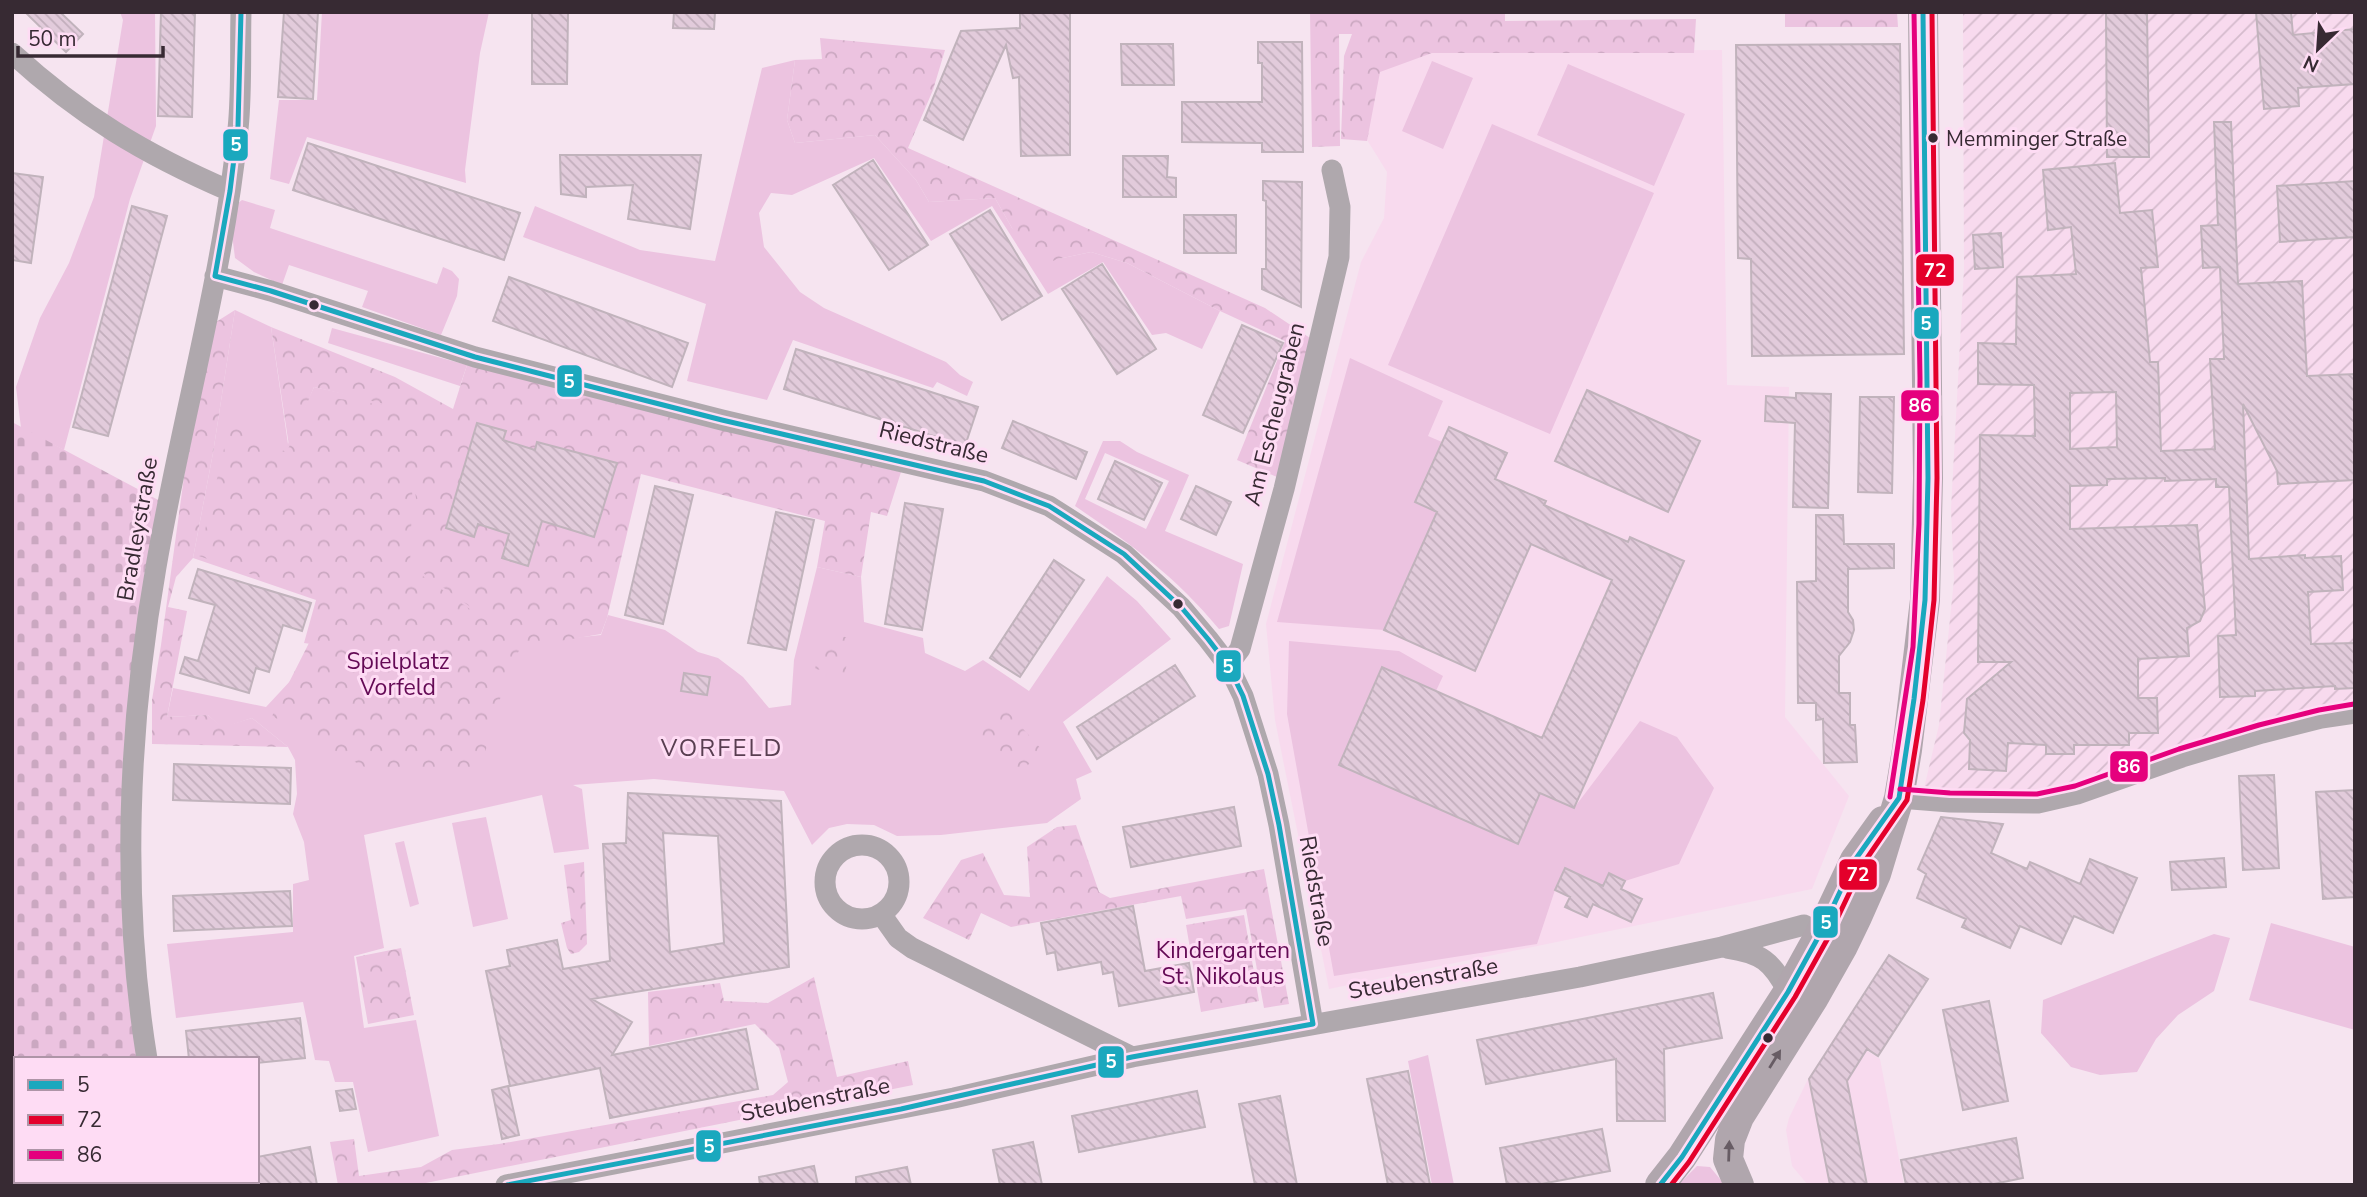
<svg xmlns="http://www.w3.org/2000/svg" width="2367" height="1197" font-family="'Nunito Sans',sans-serif">
	<style>
		.built { fill: #f8daee }
		.industrial { fill: url(#industrial-furrows) }
		.grass { fill: #ecc3e0; fill-rule: evenodd }
		.forest { fill: url(#forest-crowns) }
		.cemetery { fill: url(#cemetery-stones) }
		.building { fill: url(#building-back-hatch); stroke: #c1b3bc; stroke-width: 2; fill-rule: evenodd }
		.lines { fill: none; stroke-linecap: round; stroke-linejoin: round }
		.minor { stroke: #afa8ad; stroke-width: 21 }
		.secondary { stroke: #b0a6ad; stroke-width: 30 }
		.bus-1-casing { stroke: #fedcf4; stroke-width: 10 }
		.bus-2-casing { stroke: #fedcf4; stroke-width: 10 }
		.bus-3-casing { stroke: #fedcf4; stroke-width: 10 }
		.bus-1 { stroke: #1aa8be; stroke-width: 5 }
		.bus-2 { stroke: #e4002b; stroke-width: 5 }
		.bus-3 { stroke: #e5007d; stroke-width: 5 }
		.oneway { fill: #675c64 }
		.bus-dot { fill: #372a33; stroke: #fedcf4; stroke-width: 2.5 }
		.labels { text-anchor: middle; stroke-width: 6; stroke-linejoin: round; paint-order: stroke }
		.bus-label { font-size: 21px; fill: #372a33; stroke: #fedcf4; text-anchor: start }
		.street-label { font-size: 23px; fill: #372a33; stroke: #fedcf4 }
		.park-label { font-size: 23px; fill: #640a55; stroke: #fedcf4 }
		.neighbourhood-label { font-size: 24px; letter-spacing: 2px; fill: #593e51; stroke: #fedcf4 }
		.line-badge { stroke: #fedcf4; stroke-width: 2.5 }
		.badge-label { font-size: 19px; text-anchor: middle; font-weight: bold; fill: #fff }
	</style>
	<defs>
		<pattern id="industrial-furrows" width="10" height="10" patternUnits="userSpaceOnUse" patternTransform="scale(1.75)"><rect width="10" height="10" fill="#f8daee"/><path d="M-1 1l2-2M0 10L10 0M9 11l2-2" fill="none" stroke="#d5bbcd"/></pattern>
		<pattern id="forest-crowns" width="20" height="18" patternUnits="userSpaceOnUse" patternTransform="scale(1.75)"><rect width="20" height="18" fill="#ecc3e0"/><path d="M2 6a3 3 0 1 1 6 0M12 15a3 3 0 1 1 6 0" fill="none" stroke="#cba8c1"/></pattern>
		<pattern id="cemetery-stones" width="16" height="16" patternUnits="userSpaceOnUse" patternTransform="scale(1.75)"><rect width="16" height="16" fill="#ecc3e0"/><path d="M2 7V4a2 2 0 0 1 4 0v3zM10 15v-3a2 2 0 0 1 4 0v3z" fill="#cba8c1"/></pattern>
		<pattern id="building-back-hatch" width="6" height="6" patternUnits="userSpaceOnUse" patternTransform="scale(1.75)"><rect width="6" height="6" fill="#e2cbdb"/><path d="M-1 5l2 2M0 0l6 6M5-1l2 2" fill="none" stroke="#c2aebc"/></pattern>
	</defs>
	<rect width="100%" height="100%" fill="#f6e4f0"/>
	<!-- built -->
	<path class="built" d="M1722,50L1727,385L1789,387L1785,717L1849,796L1812,889L1329,989L1275,720L1266,624L1361,262L1384,218L1387,172L1359,127L1371,52Z
		M1838,1032L1880,1059L1904,1185H1808L1792,1166L1786,1130L1789,1118L1808,1079Z"/>
	<!-- industrial -->
	<path class="industrial" d="M1963,12H2355V713L2038,803L1921,801L1939,725L1954,580L1951,509L1964,269Z"/>
	<!-- grass -->
	<path class="grass" d="M120,12H155L156,126L130,199L64,450L21,428L16,387L40,318L69,263L94,197L123,20Z
		M322,12H489L480,53L465,170L466,183L307,137L289,184L270,179L279,100H317Z
		M795,60L787,120L795,143L875,135L916,180L929,202L995,198L1012,228L1058,259L1091,252L1127,263L1220,311L1202,349L1166,333L1152,335L1103,262L1048,294L992,206L931,241L874,158L792,195L771,193L759,213L764,247L800,292L824,308L946,362L960,375L973,382L967,396L937,382L933,388L793,340L767,400L687,381L706,304L523,237L535,206L640,250L715,261L762,68Z
		M1432,61L1473,78L1443,149L1402,131Z
		M1568,64L1685,114L1654,186L1537,135Z
		M1492,124L1654,193L1550,434L1388,365Z
		M242,200L275,210L270,228L437,284L443,267L452,271L459,279L457,296L441,335L362,307L368,291L289,265L282,285L254,272L235,258L232,234L233,207Z
		M235,310L271,327L288,444L314,387L396,405L413,453L572,638L601,635L608,615L665,630L698,652L718,658L743,677L769,708L791,705L794,660L817,567L861,577L864,622L923,638L925,653L965,671L983,660L1029,691L1107,576L1137,601L1171,639L1063,722L1092,772L1076,779L1081,799L1047,823L941,835L897,836L874,825L847,824L829,828L812,845L784,791L654,779L573,785L582,789L589,849L554,853L542,795L364,835L384,948L354,956L364,1028L416,1020L439,1136L368,1152L353,1082H335L329,1061L315,1060L303,1002L176,1018L167,944L293,932V884L309,880L304,842L293,814L297,794L295,760L288,747L252,718L222,728L208,715L167,717L173,688L266,707L306,664L311,644L304,643L316,600L193,558L213,453Z
		M332,328L467,365L460,386L328,343Z
		M1350,358L1443,401L1428,436L1442,442L1415,502L1437,512L1384,630L1277,622Z
		M1103,441H1120L1137,452L1189,475L1165,531L1243,564L1229,626L1219,629C1175,576 1131,544 1075,506ZM1105,453L1169,481L1146,529L1085,499Z
		M1289,641L1399,651L1443,676L1436,691L1382,667L1339,765L1517,844L1540,793L1574,808L1640,721L1677,737L1714,788L1679,864L1625,881L1609,874L1598,894L1580,876L1564,869L1555,890L1537,944L1334,976L1287,714Z
		M486,817L508,919L473,927L452,823Z
		M404,841L419,904L410,907L395,843Z
		M2271,923L2355,947V1030L2249,1000Z
		M2214,934L2230,938L2214,991L2178,1015L2156,1039L2137,1072L2100,1075L2071,1067L2041,1033L2043,1000Z
		M1428,1055L1454,1185H1432L1408,1061Z
		M1697,1166L1710,1167L1725,1185H1678Z"/>
	<!-- forest -->
	<path class="forest" d="M1310,12H1505V21L1696,19L1694,53H1432L1380,72L1367,141L1341,139L1344,56L1352,34H1339L1340,146L1312,147Z
		M1785,12H1897L1898,27H1785Z
		M820,38L945,50L933,90L908,148L1265,308L1310,338L1277,477L1237,460L1285,341L1220,311L1127,263L1091,252L1058,259L1042,265L1012,228L995,198L929,202L916,180L875,135L795,143L787,120L795,60L822,59Z
		M235,310L213,453L193,558L176,577L168,607L187,611L167,717L208,715L222,727L252,718L288,747L152,744V700L161,645L185,470L216,322Z
		M271,327L395,377L453,409L467,365L901,472L887,516L871,512L861,577L817,567L825,521L641,474L607,618L601,634L531,646L511,636L423,573L413,468L410,567L521,645L491,722L482,771L366,768L272,716L311,639L318,598L199,556L230,423L286,452L319,396L397,407L314,387L289,446Z
		M822,633L851,638L845,674L815,669Z
		M999,702L1043,751L1016,776L971,727Z
		M1076,825L1099,892L1110,898L1264,869L1289,1004L1264,1008L1246,909L1186,919L1181,896L1011,927L981,913L969,940L923,918L961,860L983,853L1004,895L1030,897L1027,847L1057,827Z
		M584,862L587,944L579,952L571,954L567,948L561,923L571,920L564,865Z
		M1244,915L1259,1001L1201,1012L1186,925Z
		M401,948L414,1015L368,1024L356,957Z
		M814,977L837,1077L908,1061L913,1085L416,1185H338L330,1142L354,1139L359,1176L421,1167L452,1150L499,1144L773,1095L788,1082L779,1048L755,1024L649,1046L648,992L720,983L724,1001L768,1003Z"/>
	<!-- cemetery -->
	<path class="cemetery" d="M12,422L162,502L145,570L132,715L139,1059H16V1181H113L114,1185H12Z"/>
	<!-- building -->
	<path class="building" d="M25,12H60L83,34L66,52Z
		M161,12H195L192,117L158,116Z
		M284,12H318L313,99L278,97Z
		M532,12H568L567,84H532Z
		M674,12H715L714,29L673,28Z
		M1020,12H1070V155L1021,156L1019,77L1013,78L1006,45L963,140L924,120L961,31L1020,28Z
		M2106,12H2147L2149,157H2107Z
		M2256,12H2291L2293,35L2355,29V84L2298,88L2299,106L2264,109Z
		M1258,42H1302L1303,152H1262V143L1182,142V102H1262V63H1258Z
		M1121,44H1173L1174,85H1122Z
		M1900,44L1904,354L1752,356L1751,259L1738,258L1736,45Z
		M2214,122H2231L2238,284L2302,281L2307,376L2355,374V480L2278,484L2277,471L2243,404L2249,559L2305,555V558L2341,556L2343,590L2308,592L2311,644L2355,643V688L2335,689V686L2255,691V696L2220,697L2218,636L2236,635L2229,487H2216V479L2165,481V478L2107,479V485L2070,486V529L2197,525L2205,609L2200,621L2187,628L2189,656L2138,659V698H2157L2158,733H2129V745H2074V754H2046V745L2008,743L2006,771L1969,769L1970,740L1964,733L1967,699L2011,662H1978L1980,435L2035,436L2034,385L1978,384V343L2016,344L2017,277L2076,274L2071,227L2048,230L2043,170L2115,163L2120,213L2152,210L2158,267L2141,268L2150,362H2158L2161,451L2215,449L2210,359H2224L2220,267L2203,268L2201,226L2218,225ZM2116,392L2117,447L2070,449V393Z
		M308,143L520,213L504,260L293,190Z
		M560,155H701L690,229L628,219L633,185L586,187V197L561,194Z
		M1123,156H1168L1167,177L1176,178V197H1123Z
		M873,160L928,245L889,270L833,185Z
		M12,173L43,177L31,263L12,260Z
		M1263,181L1302,182L1301,307L1262,289V269H1266V201L1263,200Z
		M2355,181V237L2280,242L2277,186Z
		M132,206L167,216L108,436L73,427Z
		M990,210L1042,296L1002,320L950,234Z
		M1184,215H1236V253H1184Z
		M2001,233L2003,267L1975,269L1973,235Z
		M1102,264L1156,349L1117,374L1062,289Z
		M509,277L688,343L672,387L493,321Z
		M1242,325L1283,343L1243,433L1203,415Z
		M796,349L978,407L965,446L784,389Z
		M1587,390L1700,441L1668,512L1555,461Z
		M1796,393L1831,394L1828,508L1793,507L1795,423L1765,421L1766,396L1796,398Z
		M1860,397H1894L1892,493L1858,492Z
		M1013,421L1087,452L1076,479L1002,448Z
		M477,423L506,431L503,440L535,450L537,442L617,463L594,537L542,521L528,566L502,558L509,534L478,524L474,537L446,528Z
		M1449,427L1507,453L1495,479L1546,501L1544,505L1628,542L1630,537L1684,561L1574,808L1540,793L1518,844L1339,765L1382,667L1542,738L1612,580L1531,544L1475,671L1384,630L1437,512L1415,502Z
		M1115,461L1162,483L1144,520L1098,499Z
		M655,486L693,495L663,624L625,615Z
		M1196,486L1231,502L1216,535L1181,519Z
		M905,503L943,509L922,630L885,624Z
		M776,512L814,520L786,650L748,643Z
		M1816,515H1843L1844,544H1894V568L1848,569V612L1853,620L1854,630L1850,642L1839,656V693H1850V725H1855L1857,762L1824,763L1823,719L1816,720V703H1798L1797,582L1816,581Z
		M1054,560L1084,580L1020,677L990,658Z
		M198,569L311,603L302,631L283,625L269,672L256,668L249,693L180,673L185,657L198,661L215,605L189,598Z
		M1175,665L1195,696L1097,759L1077,727Z
		M684,673L710,677L707,695L681,691Z
		M174,764L291,768L290,804L173,800Z
		M2274,775L2279,868L2243,870L2239,776Z
		M2355,790V897L2323,899L2316,792Z
		M628,793L781,801L789,967L592,999L632,1022L612,1055L746,1029L758,1089L610,1118L600,1068L510,1086L486,971L510,966L507,950L557,940L563,969L610,961L603,844L626,843ZM663,833L718,836L724,943L670,952Z
		M1234,807L1241,846L1131,867L1123,827Z
		M1941,817L2003,824L1991,853L2027,869L2030,862L2080,884L2090,859L2137,878L2113,933L2074,916L2061,944L2020,926L2010,948L1962,927L1966,919L1917,898L1926,874L1918,869Z
		M2224,858L2226,887L2172,890L2170,862Z
		M1565,868L1603,886L1609,873L1625,881L1621,889L1642,899L1631,922L1593,904L1587,917L1565,907L1570,897L1555,890Z
		M290,891L292,926L174,931L173,896Z
		M1133,906L1145,971L1189,963L1194,992L1119,1006L1113,972L1103,974L1101,962L1058,970L1055,952L1047,954L1041,923Z
		M1889,955L1928,979L1878,1056L1867,1049L1847,1081L1867,1185H1830L1809,1079Z
		M1713,993L1722,1038L1664,1049L1665,1121H1617L1616,1059L1486,1084L1477,1040Z
		M1989,1001L2008,1101L1963,1110L1943,1010Z
		M300,1018L305,1058L257,1063V1059H189L186,1031Z
		M1408,1071L1430,1185H1388L1367,1079Z
		M508,1086L519,1135L502,1139L492,1090Z
		M352,1089L356,1109L340,1111L336,1091Z
		M1197,1091L1205,1127L1079,1152L1072,1116Z
		M1280,1096L1297,1185H1255L1239,1104Z
		M1602,1129L1610,1171L1536,1185H1507L1500,1148Z
		M2016,1138L2023,1178L1989,1185H1906L1901,1160Z
		M1033,1142L1042,1185H1000L993,1150Z
		M310,1147L317,1185H257V1157Z
		M814,1166L818,1185H760L759,1177Z
		M907,1167L911,1185H856V1177Z"/>
	<g class="lines">
		<!-- minor -->
		<path class="minor" d="M12,53C81,116 144,154 230,191
			M215,276L271,291L475,357L722,420L984,481L1049,506L1124,554L1181,607L1208,639L1228,665L1243,696L1268,774L1279,825L1313,1024
			M1228,665L1240,649L1284,489L1339,257L1340,207L1332,170
			M1899,798L1950,802L2038,803L2077,794L2182,757L2262,733L2321,718L2355,713
			M825 882a37 37 0 1 1 74 0a37 37 0 1 1-74 0Z
			M881,914L898,938L912,948L1132,1057
			M1727,948C1761,953 1772,961 1788,992
			M147,1059C121,899 128,726 156,567C181,421 223,277 238,129C242,91 240,51 241,12
			M167,1181V1185
			M506,1185L954,1098L1132,1057L1580,977L1722,947L1804,925L1832,940"/>
		<!-- secondary -->
		<path class="secondary" d="M1660,1185L1682,1157L1788,992L1820,934L1855,860L1883,821
			M1739,1185L1728,1159L1730,1140L1739,1117L1813,999L1843,946L1857,917L1876,874L1899,798L1907,750L1925,600L1928,478L1923,12"/>
		<defs>
			<path id="bus-1" d="M215,276L271,291L475,357L722,420L984,481L1049,506L1124,554L1181,607L1208,639L1228,665L1243,696L1268,774L1279,825L1313,1024
				M215,276L230,191L238,126L241,12
				M507,1185L901,1109L1132,1057L1313,1024
				M1660,1185L1682,1157L1788,992L1820,934L1855,860L1899,798L1914,699L1925,600L1928,478L1923,12"/>
			<path id="bus-2" d="M1671,1185L1689,1162L1795,997L1828,938L1863,864L1907,800L1923,700L1934,600L1937,478L1932,12"/>
			<path id="bus-3" d="M1900,789L1950,793L2037,794L2075,786L2179,749L2259,725L2319,710L2354,704
				M1890,797L1913,647L1919,524L1920,378L1914,12"/>
		</defs>
		<!-- bus-1 casing -->
		<use href="#bus-1" class="bus-1-casing"/>
		<!-- bus-2 casing -->
		<use href="#bus-2" class="bus-2-casing"/>
		<!-- bus-3 casing -->
		<use href="#bus-3" class="bus-3-casing"/>
		<!-- bus-1 -->
		<use href="#bus-1" class="bus-1"/>
		<!-- bus-2 -->
		<use href="#bus-2" class="bus-2"/>
		<!-- bus-3 -->
		<use href="#bus-3" class="bus-3"/>
	</g>
	<!-- one-way arrows -->
	<defs><path id="oneway-solid" d="M-6-.8H1V-3.2L6.5 0L1 3.2V.8H-6Z" transform="scale(1.75)"/></defs>
	<g class="oneway">
		<use href="#oneway-solid" transform="translate(1775 1059) rotate(-58)"/>
		<use href="#oneway-solid" transform="translate(1729 1151) rotate(-88)"/>
	</g>
	<!-- markers -->
	<g class="bus-dot">
		<circle cx="1933" cy="138" r="6"/>
		<circle cx="314" cy="305" r="6"/>
		<circle cx="1178" cy="604" r="6"/>
		<circle cx="1768" cy="1038" r="6"/>
	</g>
	<g class="labels">
		<!-- bus labels -->
		<g class="bus-label">
			<text x="1946" y="146">Memminger Straße</text>
		</g>
		<!-- street labels -->
		<g class="street-label">
			<text transform="translate(1274 414) rotate(-76)" y="8">Am Escheugraben</text>
			<text transform="translate(934 442) rotate(14)" y="8">Riedstraße</text>
			<text transform="translate(137 529) rotate(-80)" y="8">Bradleystraße</text>
			<text transform="translate(1317 891) rotate(80)" y="8">Riedstraße</text>
			<text transform="translate(1423 978) rotate(-10)" y="8">Steubenstraße</text>
			<text transform="translate(815 1099) rotate(-11)" y="8">Steubenstraße</text>
		</g>
		<!-- park labels -->
		<g class="park-label">
			<text x="398" y="669">Spielplatz<tspan x="398" dy="26">Vorfeld</tspan></text>
			<text x="1223" y="958">Kindergarten<tspan x="1223" dy="26">St. Nikolaus</tspan></text>
		</g>
		<!-- neighbourhood labels -->
		<g class="neighbourhood-label">
			<text x="722" y="756">VORFELD</text>
		</g>
	</g>
	<g class="line-badge">
		<rect x="222" y="128" width="27" height="34" rx="7" fill="#1aa8be"/>
		<rect x="1915" y="253" width="40" height="34" rx="7" fill="#e4002b"/>
		<rect x="1913" y="306" width="27" height="34" rx="7" fill="#1aa8be"/>
		<rect x="556" y="364" width="27" height="34" rx="7" fill="#1aa8be"/>
		<rect x="1900" y="389" width="40" height="33" rx="7" fill="#e5007d"/>
		<rect x="1215" y="649" width="27" height="34" rx="7" fill="#1aa8be"/>
		<rect x="2109" y="750" width="40" height="33" rx="7" fill="#e5007d"/>
		<rect x="1838" y="858" width="40" height="33" rx="7" fill="#e4002b"/>
		<rect x="1812" y="905" width="27" height="34" rx="7" fill="#1aa8be"/>
		<rect x="1097" y="1045" width="28" height="34" rx="7" fill="#1aa8be"/>
		<rect x="695" y="1129" width="27" height="34" rx="7" fill="#1aa8be"/>
	</g>
	<g class="badge-label">
		<text x="236" y="151">5</text>
		<text x="1935" y="277">72</text>
		<text x="1926" y="330">5</text>
		<text x="569" y="388">5</text>
		<text x="1920" y="412">86</text>
		<text x="1228" y="673">5</text>
		<text x="2129" y="773">86</text>
		<text x="1858" y="881">72</text>
		<text x="1826" y="929">5</text>
		<text x="1111" y="1068">5</text>
		<text x="709" y="1153">5</text>
	</g>
	<!-- border -->
	<rect width="2367" height="1197" fill="none" stroke="#372a33" stroke-width="28"/>
	<!-- legend -->
	<rect x="14" y="1057" width="245" height="126" fill="#fedcf4" stroke="#ae95a7" stroke-width="2"/>
	<rect x="28" y="1080" width="35" height="10" fill="#1aa8be" stroke="#ae95a7" stroke-width="2"/>
	<text x="77" y="1092" font-size="21" fill="#372a33">5</text>
	<rect x="28" y="1115" width="35" height="10" fill="#e4002b" stroke="#ae95a7" stroke-width="2"/>
	<text x="77" y="1127" font-size="21" fill="#372a33">72</text>
	<rect x="28" y="1150" width="35" height="10" fill="#e5007d" stroke="#ae95a7" stroke-width="2"/>
	<text x="77" y="1162" font-size="21" fill="#372a33">86</text>
	<!-- north arrow -->
	<g transform="translate(2318 49) rotate(205)" stroke="#fedcf4" stroke-width="5" paint-order="stroke">
	<path d="M0-5L12 26L0 18L-12 26Z" fill="#372a33"/>
	<text y="-10" font-size="19" font-weight="bold" text-anchor="middle" fill="#372a33">N</text>
	</g>
	<!-- scale -->
	<path d="M18 46v10h145v-10" fill="none" stroke="#372a33" stroke-width="3.5"/>
	<text x="28" y="46" font-size="21" fill="#372a33" stroke="#fedcf4" stroke-width="5" paint-order="stroke">50 m</text>
</svg>
